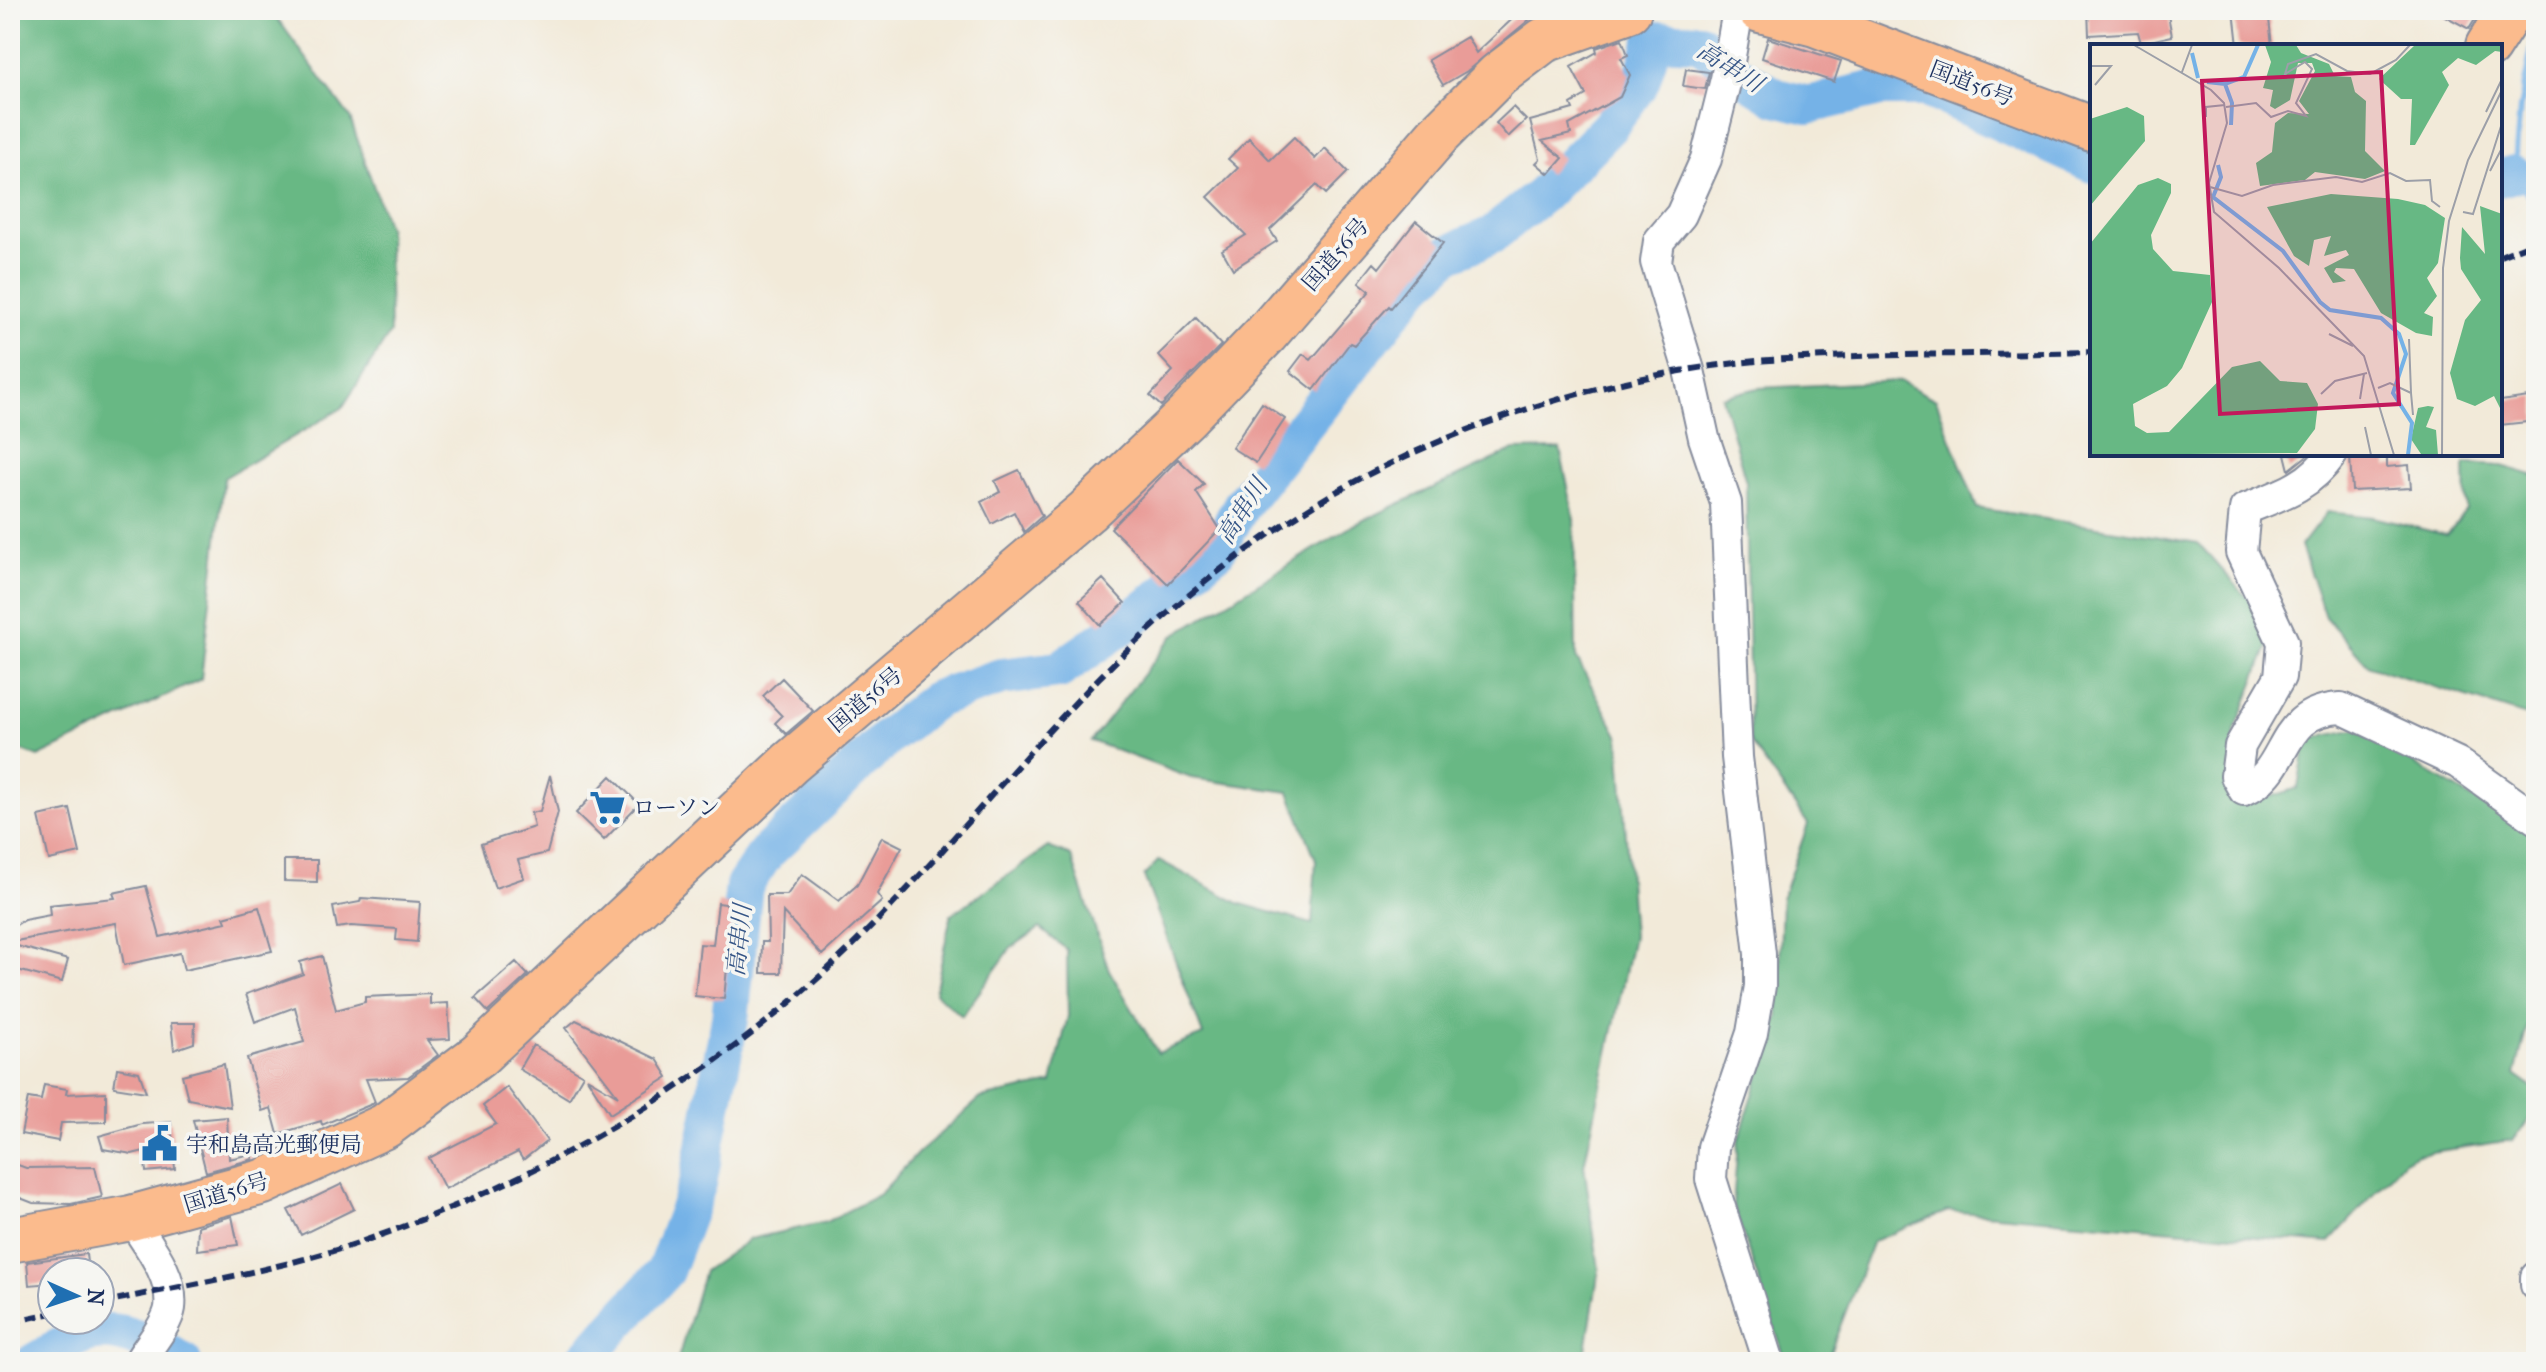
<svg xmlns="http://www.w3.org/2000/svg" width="2546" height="1372" font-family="'IM FELL French Canon','Noto Serif JP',serif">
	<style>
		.forest { fill: #67b884; stroke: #417471; stroke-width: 2 }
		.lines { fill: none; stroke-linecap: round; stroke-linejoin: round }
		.stream { stroke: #74b2e7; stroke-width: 6 }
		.river { stroke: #74b2e7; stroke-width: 38 }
		.building { fill: #e99c98 }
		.minor-casing { stroke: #868c9c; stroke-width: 34 }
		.highway-casing { stroke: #868c9c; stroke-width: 48 }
		.minor { stroke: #fff; stroke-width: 30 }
		.highway { stroke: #fbbb8d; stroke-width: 44 }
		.rail { stroke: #1b2f5e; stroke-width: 6; stroke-dasharray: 12 6; stroke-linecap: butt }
		.labels { text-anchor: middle; stroke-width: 7; stroke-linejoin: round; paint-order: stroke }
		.street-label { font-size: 22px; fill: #1b2f5e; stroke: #f6f6f2 }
		.poi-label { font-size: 22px; fill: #1b2f5e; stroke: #f6f6f2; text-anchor: start }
		.water-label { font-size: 24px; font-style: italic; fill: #365687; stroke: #f6f6f2 }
		.inset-river { fill: none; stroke: #74b2e7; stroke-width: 4 }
		.inset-road { fill: none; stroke: #9c9fa8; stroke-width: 2 }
		.view { fill: #c2185b; fill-opacity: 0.15; stroke: #c2185b; stroke-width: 4 }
		.inset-edge { fill: none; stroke: #1b2f5e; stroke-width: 4 }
	</style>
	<rect width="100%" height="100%" fill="#f6f6f2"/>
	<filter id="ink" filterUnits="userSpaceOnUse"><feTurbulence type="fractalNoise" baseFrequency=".0125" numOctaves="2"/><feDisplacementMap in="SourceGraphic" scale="16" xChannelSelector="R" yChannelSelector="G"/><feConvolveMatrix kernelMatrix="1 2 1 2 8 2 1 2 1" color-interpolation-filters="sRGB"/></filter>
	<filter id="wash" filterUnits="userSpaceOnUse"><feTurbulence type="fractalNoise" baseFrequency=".006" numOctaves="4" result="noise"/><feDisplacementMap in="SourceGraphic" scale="32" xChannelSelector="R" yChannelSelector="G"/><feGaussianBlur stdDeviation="1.8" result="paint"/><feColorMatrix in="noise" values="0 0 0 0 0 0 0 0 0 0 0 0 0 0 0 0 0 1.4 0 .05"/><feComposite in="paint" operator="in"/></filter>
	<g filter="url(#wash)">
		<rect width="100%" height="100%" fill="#f2ead9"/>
		<!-- forest -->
		<path class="forest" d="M10,10H271L350,118L388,228L390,333L342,408L224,478L201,679L38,757L10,746Z
			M1900,381L1936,400L1977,508L2198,543L2253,604L2269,644L2235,731L2229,792L2251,803L2298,788L2306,740L2356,729L2536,836V1010L2529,1018L2515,1075L2536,1090V1111L2513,1140L2418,1154L2404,1161L2329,1243L1948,1211L1873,1241L1829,1355L1784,1356L1733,1205L1738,1142L1778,1016L1782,898L1808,824L1750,742L1746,482L1722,397L1758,388Z
			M1560,449L1574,516L1576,657L1619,737L1633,936L1584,1165L1599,1269L1584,1362H677L704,1271L750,1239L826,1222L880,1194L918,1153L981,1098L1052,1083L1068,1016L1067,950L1040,928L1011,948L962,1016L935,993L951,915L1048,847L1071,856L1109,970L1158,1053L1203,1035L1144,876L1159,860L1238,903L1312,924L1316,860L1289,792L1191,778L1091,741L1174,635L1354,525L1514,450Z
			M2465,464L2502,466L2536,476V719L2369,666L2325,617L2301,546L2327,512L2373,517L2447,535L2466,510Z"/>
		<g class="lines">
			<!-- stream -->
			<path class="stream" d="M2536,28L2520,108L2514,174L2536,207"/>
			<!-- river -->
			<path class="river" d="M2500,178L2514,174
				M34,1362C50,1353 66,1342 83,1335C114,1323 158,1345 183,1362
				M582,1362L665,1271L698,1183L730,1019L744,886L766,853L889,736L936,699L1001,677L1059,670L1127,623L1216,552L1242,504L1412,289L1448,254L1492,235L1542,195L1609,127L1641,82L1654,40L1699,42L1735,72L1776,97L1808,105L1880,88H1925L2092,164"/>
		</g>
		<g id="blocks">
			<!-- building -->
			<path class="building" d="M2088,10H2167L2172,36L2141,43L2138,32L2089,35Z
				M2234,10H2268L2272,46H2238Z
				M2434,10H2481L2469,29Z
				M1521,11L1529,20L1467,71L1443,85L1428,60L1467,37L1476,53Z
				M1768,38L1841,61L1834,82L1762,58Z
				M1622,39L1628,55L1621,58L1630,75L1620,97L1569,125L1571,134L1542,141L1563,158L1549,174L1536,163L1540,159L1530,121L1573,109L1571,104L1586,95L1571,67L1597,52L1596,48Z
				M1686,69L1709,72L1705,89L1683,86Z
				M1513,107L1526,120L1508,137L1496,123Z
				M1294,137L1315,159L1325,148L1348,172L1326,194L1317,185L1270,230L1277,241L1233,269L1222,250L1246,235L1208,197L1238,168L1228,159L1249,138L1270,160Z
				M1416,221L1443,243L1391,308L1389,306L1354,345L1350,343L1314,390L1290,371L1303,354L1311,360L1370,291L1359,282L1374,263L1379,268Z
				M1196,318L1221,345L1161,406L1150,396L1173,371L1158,355Z
				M2536,396V421L2500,425V401Z
				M1262,403L1285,419L1256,463L1232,448Z
				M2285,454H2309L2289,470Z
				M2387,454V467L2409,465L2411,488L2352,491L2350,456Z
				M1178,459L1204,484L1196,492L1220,529L1168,584L1111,528Z
				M1019,470L1042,516L1024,532L1014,512L992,524L981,502L1000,492L995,481Z
				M1103,579L1125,603L1100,625L1079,601Z
				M782,678L813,711L786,734L775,723L782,716L763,696Z
				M550,775L558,812L547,853L518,860L524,878L495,888L481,844L534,827L531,813L540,811Z
				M611,776L639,804L604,840L576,813Z
				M70,809L80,853L49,860L39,816Z
				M882,837L902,847L877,894L882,901L822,955L783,912L781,973H761L762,942H768L767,895H787L802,874L839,901L857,885Z
				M284,860H317V882L284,881Z
				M146,886L160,937L226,922L224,917L259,907L272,951L184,970L180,953L124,965L116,923L10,942V929L24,920L50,915L49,905L115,898L113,893Z
				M361,898L420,902L417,942L396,940L397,929L351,926L337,928L333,907L360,902Z
				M718,903L733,905L724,999L695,996L700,944L713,945Z
				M10,944L68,960L62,982L10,968Z
				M322,956L336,1010L365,1002V997L430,994V1004L448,1003L450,1039L427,1040L438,1055L408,1077L366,1079L375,1102L372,1104L322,1125L321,1121L278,1134L271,1108L262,1111L247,1058L304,1042L295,1007L255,1022L246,994L303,974L300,962Z
				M516,962L528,975L488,1012L475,998Z
				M576,1020L657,1059L668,1077L610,1114L587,1078L618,1096L566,1028Z
				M171,1023H195L194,1043L174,1050Z
				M533,1045L583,1075L569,1099L519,1069Z
				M224,1064L230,1107L188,1099L182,1075Z
				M117,1068L139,1072L146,1092L114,1087Z
				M44,1085L67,1089L66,1094L106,1092V1122L61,1123L58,1141L21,1134L28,1098L41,1100Z
				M507,1087L547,1141L523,1160L518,1152L445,1189L429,1158L496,1124L483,1106Z
				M227,1117L229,1159L251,1154L253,1159L206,1172L193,1120Z
				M171,1122L175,1169L146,1172L144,1151L132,1154L103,1149L99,1136L142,1124Z
				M10,1162L26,1168L95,1167L102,1197L71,1204L33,1203L10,1194Z
				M342,1184L354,1209L301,1235L288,1210Z
				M232,1216L238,1245L197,1250L198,1226Z
				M86,1254L88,1272H52V1283L29,1285L27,1262Z"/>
		</g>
	</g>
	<g filter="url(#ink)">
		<use href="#blocks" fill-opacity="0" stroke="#868c9c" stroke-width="2"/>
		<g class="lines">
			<defs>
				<path id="minor" d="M1738,10L1726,79L1706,159L1681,215L1659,241L1656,262L1689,370L1704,438L1726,503L1737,757L1760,954V986L1752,1033L1713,1147L1711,1179L1769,1362
					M2332,454C2309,487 2281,495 2245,509L2241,552L2283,642L2280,677L2240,746L2236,776L2244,790C2291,771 2275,711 2341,708L2458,763L2536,819
					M131,1218C147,1244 174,1275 170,1308C167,1326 148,1346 139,1362
					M2536,1277V1285"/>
				<path id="highway" d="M1760,10L1815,24L2092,129
					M2488,46L2511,10
					M10,1240L131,1218L263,1182L385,1126L479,1055L790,763L1087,511L1186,417L1266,334L1438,135L1498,75L1544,40L1629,10"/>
			</defs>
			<!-- minor casing -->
			<use href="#minor" class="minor-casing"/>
			<!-- highway casing -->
			<use href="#highway" class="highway-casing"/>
			<!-- minor -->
			<use href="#minor" class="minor"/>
			<!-- highway -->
			<use href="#highway" class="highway"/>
			<!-- rail -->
			<path class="rail" d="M2500,256L2536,242
				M100,1303C186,1285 274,1271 358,1243C537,1182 712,1082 848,950C936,864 1012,767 1098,679C1178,598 1271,524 1373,472C1490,413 1639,369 1770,360C1877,353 1985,355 2092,352
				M10,1322L52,1313"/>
		</g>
	</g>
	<!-- icons -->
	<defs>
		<symbol id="supermarket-bare" viewBox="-9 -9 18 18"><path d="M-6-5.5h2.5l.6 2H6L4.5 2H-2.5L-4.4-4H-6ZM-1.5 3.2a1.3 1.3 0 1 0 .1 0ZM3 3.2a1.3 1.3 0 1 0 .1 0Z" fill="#1f6fb2" stroke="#f6f6f2" stroke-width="2.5" paint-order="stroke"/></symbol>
		<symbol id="civic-bare" viewBox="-9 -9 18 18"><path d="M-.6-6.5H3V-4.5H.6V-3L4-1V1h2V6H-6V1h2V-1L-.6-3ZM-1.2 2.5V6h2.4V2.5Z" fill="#1f6fb2" stroke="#f6f6f2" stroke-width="2.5" paint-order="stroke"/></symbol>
	</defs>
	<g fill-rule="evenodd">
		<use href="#supermarket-bare" x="582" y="782" width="51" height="51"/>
		<use href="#civic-bare" x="134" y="1118" width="51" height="51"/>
	</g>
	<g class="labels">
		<!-- street labels -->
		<g class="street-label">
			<text transform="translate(1972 83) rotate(21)" y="8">国道56号</text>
			<text transform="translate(1335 254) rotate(-49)" y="8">国道56号</text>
			<text transform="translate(865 699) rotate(-40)" y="8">国道56号</text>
			<text transform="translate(226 1192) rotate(-17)" y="8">国道56号</text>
		</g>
		<!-- poi labels -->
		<g class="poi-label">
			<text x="633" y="815">ローソン</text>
			<text x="186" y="1152">宇和島高光郵便局</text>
		</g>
		<!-- water labels -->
		<g class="water-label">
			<text transform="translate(1730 67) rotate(32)" y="8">高串川</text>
			<text transform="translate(1242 511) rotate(-58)" y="8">高串川</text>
			<text transform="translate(739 940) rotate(-84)" y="8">高串川</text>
		</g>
	</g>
	<!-- overview -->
	<g transform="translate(2090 44)">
		<rect width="412" height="412" fill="#f2ead9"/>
		<path d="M175,1H206L211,9L239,20L245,32L261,33L265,48L276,57L275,107L295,127L275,135L225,128L215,136L170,142L166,119L182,108L185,79L198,69L219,70L209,57L225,27L222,19H208L200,56L185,65L180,62L183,46L173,44L181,18ZM325,1H412V8L405,7L386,21L368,14L352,28L359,41L325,101H320L322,55H311L289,35ZM37,63L54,72L55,97L0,162V75ZM68,134L81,140V149L61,191L63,205L83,227L120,231L122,258L92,324L77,342L43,360L45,382L57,389L79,388L142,323L170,317L190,337L217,339L228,360L225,385L207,409L0,411V200L48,141ZM241,150L308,155L335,161L355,174L348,219L337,234L347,252L334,269L343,273L342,292L326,289L291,269L264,225L246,224L244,228L256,237L243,239L234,224L259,211L256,206L234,212L241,192L224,196L219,222L204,212L177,163ZM390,162L412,170V368L404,352L385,362L367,355L360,329L375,276L391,256L371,225L370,214L372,183L395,210ZM338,362L344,363L336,383L346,386L348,411L331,410L321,395L328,364Z" fill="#67b884"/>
		<path class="inset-river" d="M102,9L108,34M117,38L135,40L154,33L168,1M135,40L142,59L141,81M128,121L131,133L123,153L193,207L230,258L240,266L291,274L309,290L316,310L303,349L322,379L318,411"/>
		<path class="inset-road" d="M44,1L121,46L134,59L137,79L119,139L124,168L189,224L274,312L304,411M0,22H21L5,41M92,28L102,1M136,63L166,59L181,73L198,67L216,72L206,59L222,25L215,18L195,30L198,20L226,10L257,27L280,30L306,16L320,1M396,68L412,35M116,73V63L135,61M400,127L412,104M120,143L152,152L183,141L246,133L272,138L300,129L316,137L340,136L342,157L350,163M373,168L383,170L412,79M239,290L263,302M319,295L321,349M288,344L300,339L321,349L323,371M231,350L245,337L277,329M270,355L274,330M275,383L281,411M352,411L353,224L359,177L378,116L412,46"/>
		<path class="view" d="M291,28L309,360L130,370L112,37Z"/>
		<rect width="412" height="412" class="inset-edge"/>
	</g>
	<!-- margin -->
	<rect width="2546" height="1372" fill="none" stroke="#f6f6f2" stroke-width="40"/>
	<!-- north arrow -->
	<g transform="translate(76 1296) rotate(93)"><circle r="38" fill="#f6f6f2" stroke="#9ea6b7" stroke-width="2"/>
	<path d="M0-6L14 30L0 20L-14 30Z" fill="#1f6fb2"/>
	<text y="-12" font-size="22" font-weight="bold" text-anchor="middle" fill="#1b2f5e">N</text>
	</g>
</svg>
